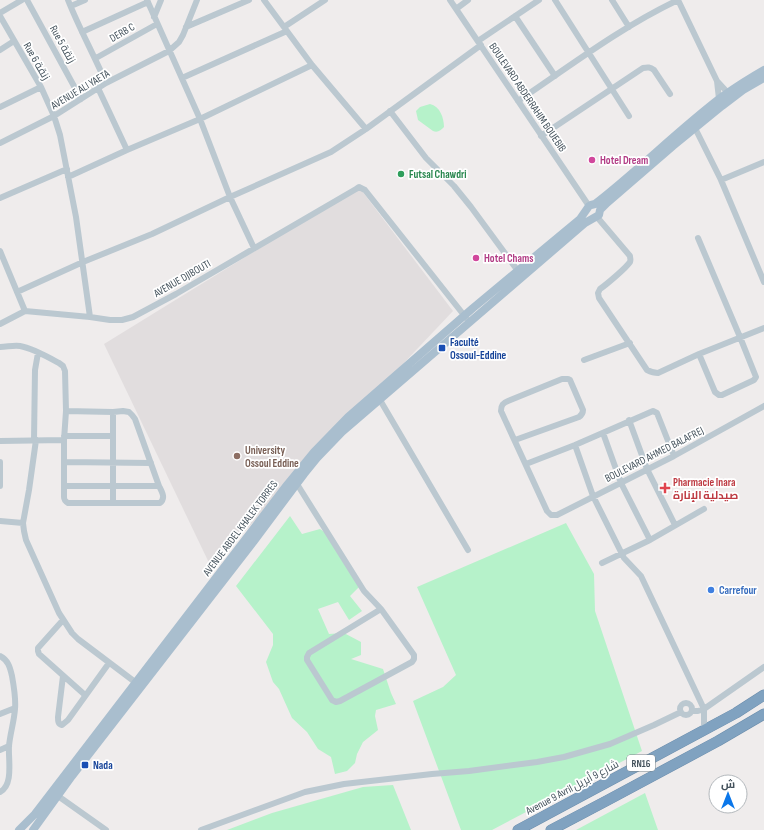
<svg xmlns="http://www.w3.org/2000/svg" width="764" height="830" font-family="'Sofia Sans Condensed',Cairo,sans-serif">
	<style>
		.education { fill: #e1ddde }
		.green { fill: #b6f2ca }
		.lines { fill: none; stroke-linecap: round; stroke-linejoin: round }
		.highway-casing { stroke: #6b8dab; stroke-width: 11 }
		.minor { stroke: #bbc8d0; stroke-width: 6 }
		.major { stroke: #a9bece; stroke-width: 8 }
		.highway { stroke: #80a2c0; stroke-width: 10 }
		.hotel-dot { fill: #d1479c; stroke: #fff; stroke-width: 1.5 }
		.leisure-dot { fill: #2e9e5b; stroke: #fff; stroke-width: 1.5 }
		.transit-dot { fill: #1a4fb4; stroke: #fff; stroke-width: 1.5 }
		.education-dot { fill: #8d6e63; stroke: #fff; stroke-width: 1.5 }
		.health-dot { fill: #e0444e; stroke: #fff; stroke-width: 1.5 }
		.shop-dot { fill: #3f7fe0; stroke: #fff; stroke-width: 1.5 }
		.labels { text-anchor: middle; stroke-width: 3.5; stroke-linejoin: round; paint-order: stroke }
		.shield { fill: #fff; stroke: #7b858c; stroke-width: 1 }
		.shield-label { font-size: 10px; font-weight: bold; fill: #43515b }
		.street-label { font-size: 11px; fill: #43515b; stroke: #fff }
		.hotel-label { font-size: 11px; font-weight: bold; fill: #b23c85; stroke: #fff; text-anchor: start }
		.leisure-label { font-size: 11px; font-weight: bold; fill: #27864d; stroke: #fff; text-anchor: start }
		.transit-label { font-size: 11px; font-weight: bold; fill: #164399; stroke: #fff; text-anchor: start }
		.education-label { font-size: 11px; font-weight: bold; fill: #785e54; stroke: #fff; text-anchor: start }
		.health-label { font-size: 11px; font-weight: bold; fill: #be3a42; stroke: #fff; text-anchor: start }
		.shop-label { font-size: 11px; font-weight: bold; fill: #366cbe; stroke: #fff; text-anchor: start }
	</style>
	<rect width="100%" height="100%" fill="#efecec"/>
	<!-- education -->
	<path class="education" d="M359,187L453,311L211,567L104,344Z"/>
	<!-- green -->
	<path class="green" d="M430,104C440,106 444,118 444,127C441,130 438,133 433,131L418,120L416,111L420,107Z
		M290,516L302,534L320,529L329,535L360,586L350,596L362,611L349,620L338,602L318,609L329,634L344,633L361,642V655L351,659L383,669L391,693L396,704L376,710L375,716L378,730L363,742L357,754L355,763L347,771L335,774L331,757L318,749L307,732L292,718L279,689L273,682L266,662L273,645V634L236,586Z
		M566,523L594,574L595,611L642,751L492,830H461L413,701L443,687L456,675L417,587Z
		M393,785L411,830H227L272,813L363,787Z
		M645,793L658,830H576Z"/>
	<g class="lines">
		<defs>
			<path id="highway" d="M518,830L736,713L764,695
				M551,830L608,800L718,741L764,714"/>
		</defs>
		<!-- highway casing -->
		<use href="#highway" class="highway-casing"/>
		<!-- minor -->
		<path class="minor" d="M27,0L81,99
			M68,0C79,28 94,55 106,83
			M147,0L200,119L230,197L254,248
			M264,0L312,65L366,129
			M450,0L589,206
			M555,0L629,116
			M612,0L629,27
			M678,0L717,81L728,93
			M71,6L85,0
			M456,9L468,0
			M0,13L22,0
			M0,16L41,87L54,116L60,135L76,217L90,317
			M515,16L555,76
			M154,17L161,0
			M186,27L249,0
			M284,27L325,0
			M82,32L148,2
			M478,41L539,0
			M0,50L14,41
			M96,58L157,24
			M182,78L287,31
			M717,81L719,99
			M98,88L127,150
			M518,101C570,66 621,27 678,0
			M0,107L41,87
			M390,111L426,158L454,186L471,207L518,271
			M695,128L721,180L764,282
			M541,136L643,68C648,67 650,67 654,70L670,94
			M0,143L54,116L106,83L169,51L179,42L183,35L197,0
			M68,177L127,150L200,119L312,65
			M721,180L764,162
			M0,198L67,169
			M597,217L630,256C630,259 631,259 630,262C626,268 607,284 600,289L598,293L599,298L647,370C651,372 653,373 658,373L699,354L764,328
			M698,238L740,337L756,377L754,380L752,381L722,395H719L715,392L699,354
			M0,251L25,311
			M17,292L83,262L152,234L230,197L331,152L366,129L481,45
			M0,324L25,311L90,317L110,320H122L133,317L176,294L356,189L359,187L365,190L467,319
			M0,347C7,347 13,345 20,346C32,348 48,357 59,363L63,366L65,371L66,411L64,440V497C64,500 65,501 68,503H160C166,498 162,492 159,486L135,419L132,415L129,412L123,411L113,412L66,411
			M584,360L630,343
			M380,400L468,550
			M629,420L647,469L675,525
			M603,433L621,483L650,540
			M64,436H112
			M34,440L35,370L38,353
			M36,440L29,490L23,523L24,531L26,540L59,613L72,633L78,639L139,685
			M515,440L579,417C582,415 583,413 583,410L570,380L568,379H562L508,401C503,403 501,405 501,411L547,511L551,515H557L674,456L764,406
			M0,441L64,440
			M575,445L593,496L624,558L641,576L704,709V729
			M0,462V486
			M64,462L151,463
			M526,464L575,445L653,411L657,413L674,456
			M297,484L364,591L381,609L414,655V659L412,662L340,701L336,702L332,700L307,660V657L309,653L381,609
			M64,486H159
			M113,503V412
			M0,521L23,523
			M602,563L650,540L704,509
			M63,620L38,648V651L39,654L85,695
			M0,656C8,660 10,667 12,676C14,687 16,698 15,709C14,722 10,734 9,746C8,759 14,785 0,792
			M63,676L58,717C58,721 58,724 62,725L68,720L109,663
			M680 709a6 6 0 1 1 12 0a6 6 0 1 1-12 0Z
			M692,711H698L704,709L764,667
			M0,714L15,708
			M0,750L9,746
			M58,796L106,830
			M201,830L305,792L344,784L432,774L469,771L537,762L564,757L610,744L654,725L681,712"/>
		<!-- major -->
		<path class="major" d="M19,830L35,814L287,485L314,452L348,417L473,308L580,219L589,206L591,205L595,204C639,170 678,130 723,96C736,87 750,78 764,70
			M33,830L72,776L254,541L304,474L317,458L342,432L585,223L599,215L600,210L607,203L673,146L722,106L743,90L764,78"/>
		<!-- highway -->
		<use href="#highway" class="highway"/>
	</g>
	<!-- markers -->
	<g class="hotel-dot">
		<circle cx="592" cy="160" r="4"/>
		<circle cx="476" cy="258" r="4"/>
	</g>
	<circle class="leisure-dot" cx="401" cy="174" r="4"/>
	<g class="transit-dot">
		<rect x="438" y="344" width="8" height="8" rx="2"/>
		<rect x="81" y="761" width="8" height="8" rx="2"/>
	</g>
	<circle class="education-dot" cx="237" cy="456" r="4"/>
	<path class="health-dot" d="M663 482h4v4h4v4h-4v4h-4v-4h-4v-4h4z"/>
	<circle class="shop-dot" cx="711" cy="590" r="4"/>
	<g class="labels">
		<!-- shield labels -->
		<rect class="shield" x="627" y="755" width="28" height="16" rx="3"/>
		<g class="shield-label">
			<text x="641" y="767">RN16</text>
		</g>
		<!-- street labels -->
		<g class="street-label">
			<text transform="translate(122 32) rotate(-30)" y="4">DERB C</text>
			<text transform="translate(63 44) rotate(61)" y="4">Rue 5 زنقة</text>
			<text transform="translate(37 61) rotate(60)" y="4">Rue 6 زنقة</text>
			<text transform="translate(80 89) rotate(-31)" y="4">AVENUE ALI YAETA</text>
			<text transform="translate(528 97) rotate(56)" y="4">BOULEVARD ABDERRAHIM BOUEBIB</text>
			<text transform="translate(182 278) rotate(-30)" y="4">AVENUE DJIBOUTI</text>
			<text transform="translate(654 454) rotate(-27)" y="4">BOULEVARD AHMED BALAFREJ</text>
			<text transform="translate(240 528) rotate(-53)" y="4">AVENUE ABDEL KHALEK TORRES</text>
			<text transform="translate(572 787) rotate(-28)" y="4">Avenue 9 Avril شارع 9 أبريل</text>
		</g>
		<!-- hotel labels -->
		<g class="hotel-label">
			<text x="600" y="164">Hotel Dream</text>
			<text x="484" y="262">Hotel Chams</text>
		</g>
		<!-- leisure labels -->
		<g class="leisure-label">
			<text x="409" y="178">Futsal Chawdri</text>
		</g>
		<!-- transit labels -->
		<g class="transit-label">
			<text x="450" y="346">Faculté<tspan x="450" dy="13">Ossoul-Eddine</tspan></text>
			<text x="93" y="769">Nada</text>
		</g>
		<!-- education labels -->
		<g class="education-label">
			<text x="245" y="454">University<tspan x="245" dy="13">Ossoul Eddine</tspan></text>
		</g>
		<!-- health labels -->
		<g class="health-label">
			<text x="673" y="486">Pharmacie Inara<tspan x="673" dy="13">صيدلية الإنارة</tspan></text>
		</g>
		<!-- shop labels -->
		<g class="shop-label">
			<text x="719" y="594">Carrefour</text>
		</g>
	</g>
	<!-- north arrow -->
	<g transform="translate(728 794)"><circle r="19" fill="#ffffff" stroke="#b4b9bd"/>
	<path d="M0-3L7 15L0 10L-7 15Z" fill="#0b77ea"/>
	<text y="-6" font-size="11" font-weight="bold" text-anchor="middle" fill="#43515b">ش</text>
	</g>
</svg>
